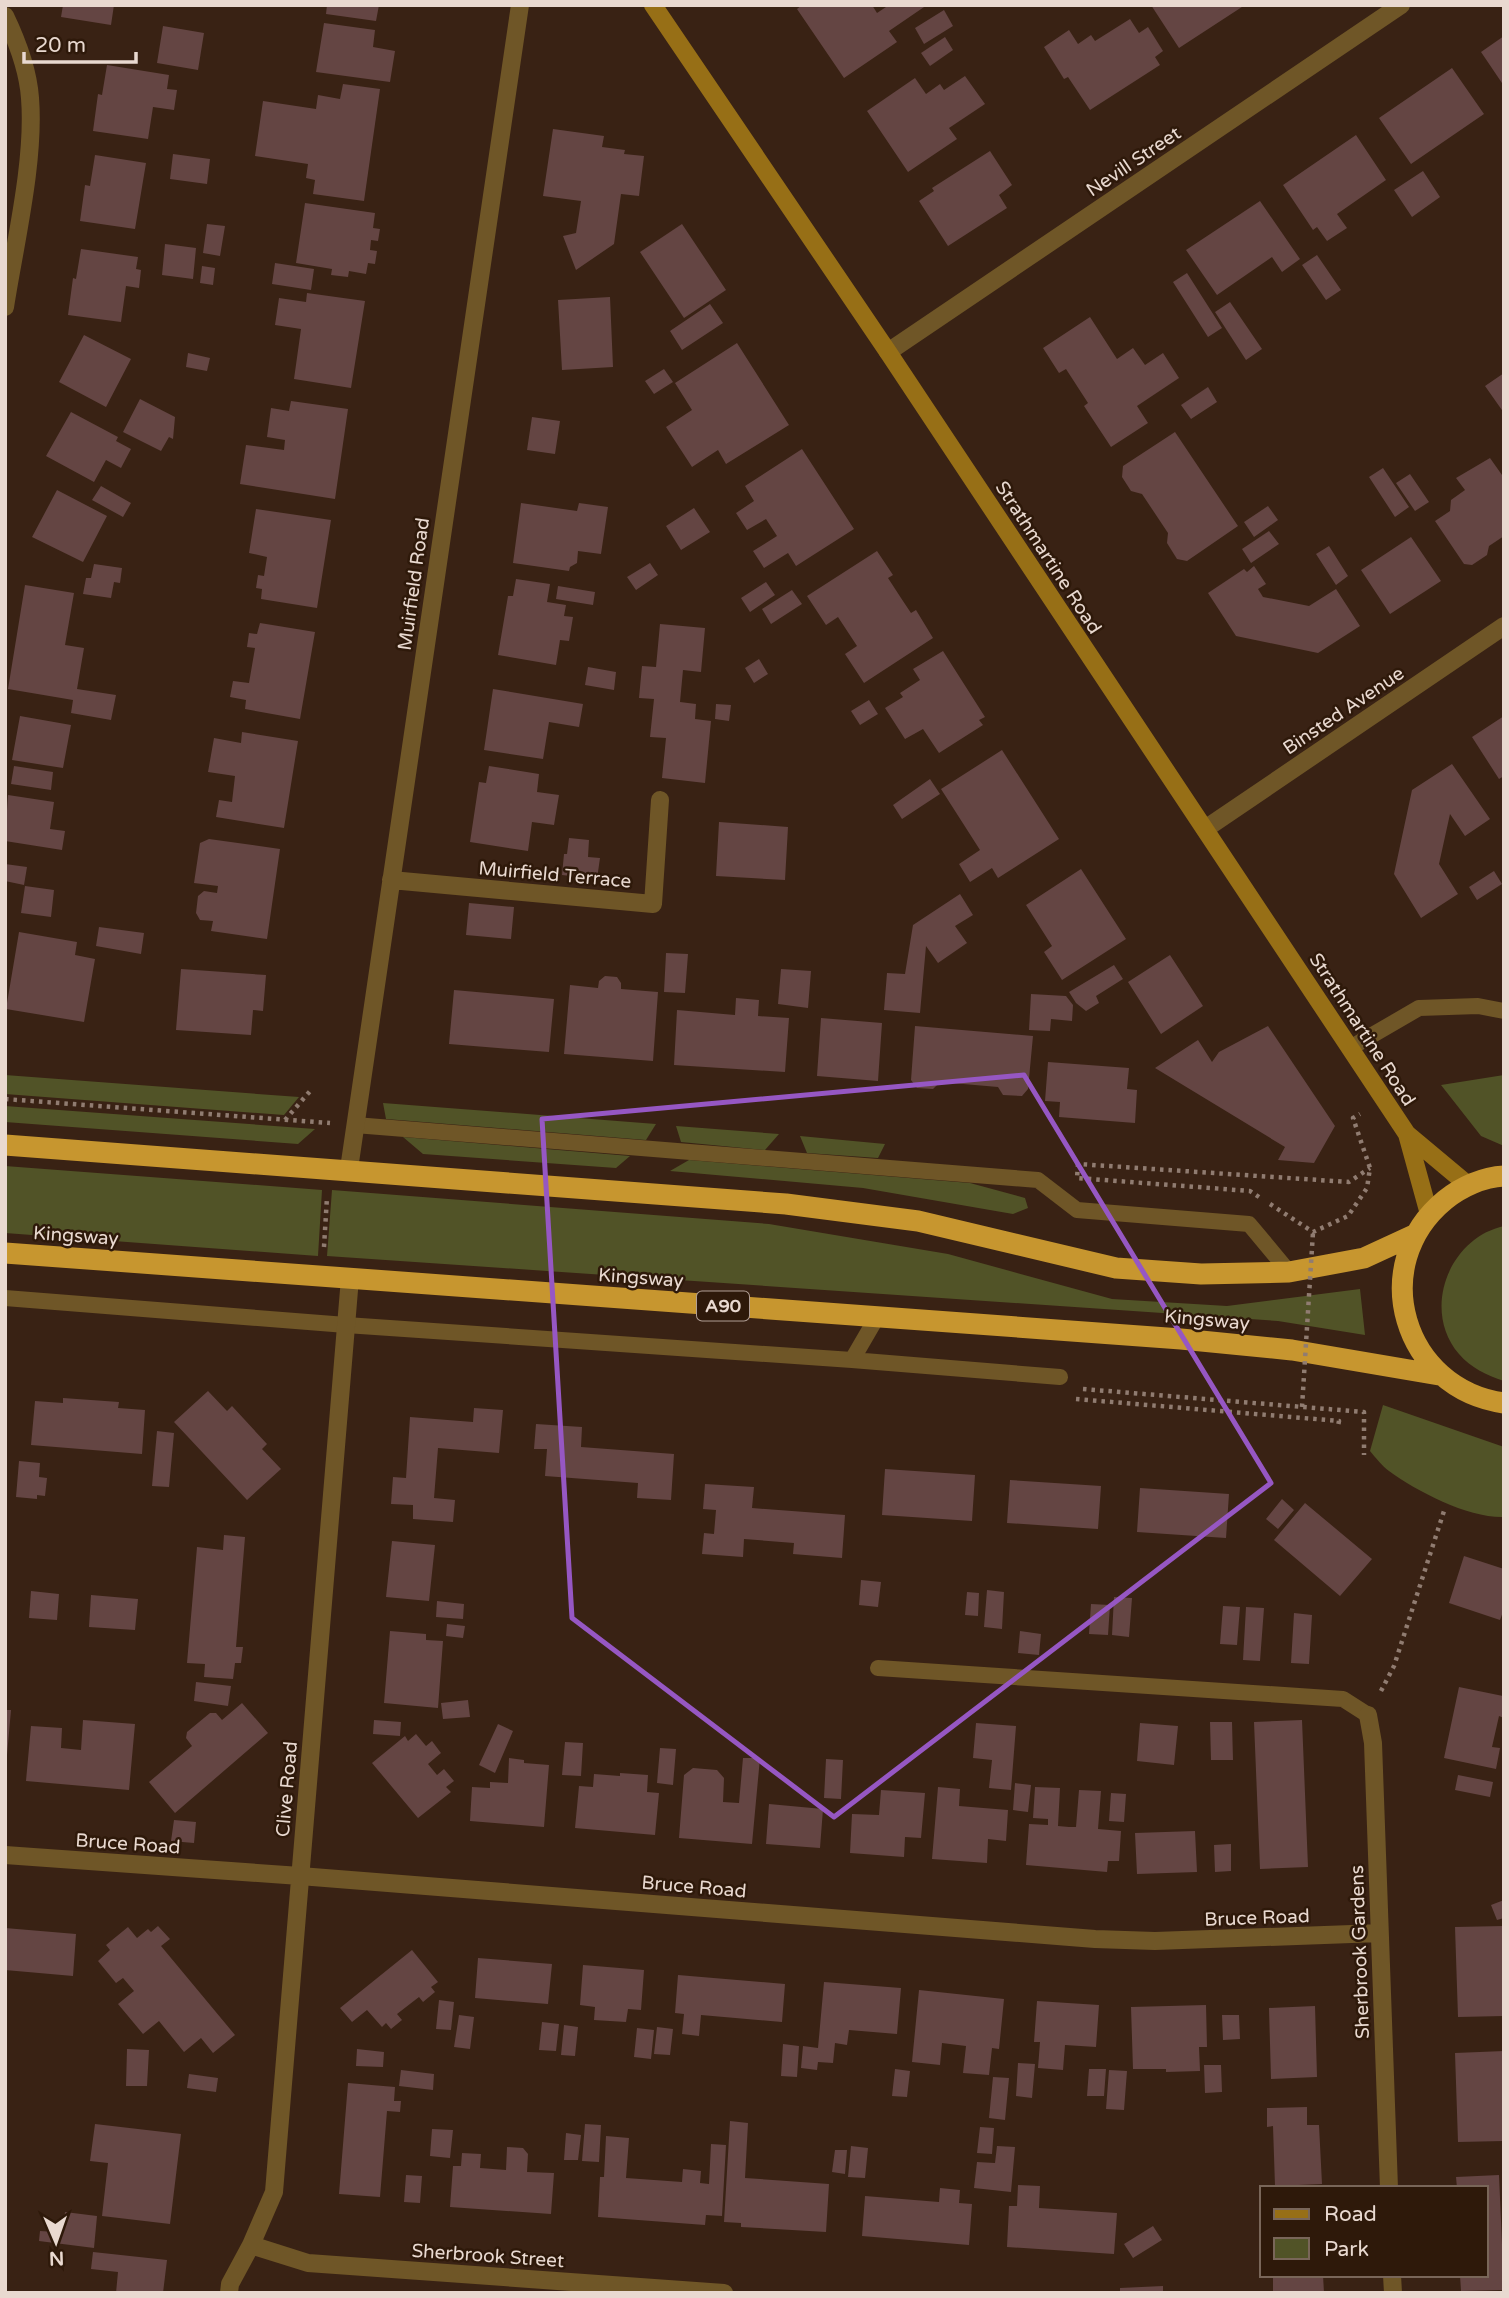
<svg xmlns="http://www.w3.org/2000/svg" width="1509" height="2298" font-family="'Varela Round',sans-serif">
	<style>
		.green { fill: #515327 }
		.building { fill: #644543 }
		.lines { fill: none; stroke-linecap: round; stroke-linejoin: round }
		.path { stroke: #907c71; stroke-width: 4.5; stroke-dasharray: 3.5 5; stroke-linecap: butt }
		.lane { stroke: #6f5627; stroke-width: 16 }
		.street { stroke: #6f5627; stroke-width: 18 }
		.secondary { stroke: #976f16; stroke-width: 18 }
		.highway { stroke: #c7962f; stroke-width: 21 }
		.path-bridge { stroke: #907c71; stroke-width: 4.5; stroke-dasharray: 3.5 5; stroke-linecap: butt }
		.marked { fill: none; stroke: #9657c3; stroke-width: 5; stroke-linejoin: round }
		.labels { text-anchor: middle; stroke-width: 5; stroke-linejoin: round; paint-order: stroke }
		.shield { fill: #2e190a; stroke: #b19f95; stroke-width: 2 }
		.shield-label { font-size: 18px; font-weight: bold; fill: #e9d9d0 }
		.street-label { font-size: 19px; fill: #e9d9d0; stroke: #2e190a }
	</style>
	<rect width="100%" height="100%" fill="#392214"/>
	<!-- green -->
	<path class="green" d="M5,1075L299,1097L284,1115L5,1094Z
		M1504,1075V1146L1481,1136L1441,1085Z
		M383,1103L656,1124L646,1140L386,1119Z
		M5,1106L315,1129L298,1144L5,1122Z
		M676,1126L779,1134L765,1150L681,1142Z
		M800,1136L885,1144L878,1158L807,1153Z
		M403,1137L630,1156L616,1168L423,1154Z
		M689,1160L970,1183L1025,1198L1028,1208L1013,1214L863,1188L670,1171Z
		M5,1166L322,1190L318,1256L5,1233Z
		M332,1190L769,1224L948,1254L1112,1299L1227,1306L1360,1289L1365,1335L1278,1321L327,1256Z
		M1504,1226V1381C1486,1375 1471,1368 1459,1354C1421,1310 1449,1238 1504,1226Z
		M1383,1405L1504,1447V1517C1468,1518 1418,1492 1389,1471C1382,1466 1376,1458 1370,1451Z"/>
	<!-- building -->
	<path class="building" d="M63,5H114L111,25L61,17Z
		M327,5H379L376,21L326,14Z
		M802,5H872L877,13L889,5H927L889,31L897,42L844,78L797,9Z
		M1151,5H1245L1179,48Z
		M944,10L953,26L924,44L915,28Z
		M1130,19L1139,33L1148,27L1163,51L1155,57L1160,65L1090,110L1068,77L1064,79L1044,47L1069,30L1078,44L1091,35L1095,41Z
		M324,23L375,30L373,47L395,51L390,82L316,72Z
		M163,26L204,33L198,70L157,63Z
		M1504,36V86L1481,52Z
		M945,37L953,50L930,66L921,53Z
		M107,65L169,75L167,89L177,90L174,110L153,107L148,139L93,131L98,94L102,95Z
		M1452,68L1484,114L1411,164L1379,118Z
		M965,76L985,104L949,128L957,139L908,172L867,111L915,78L926,94L940,84L944,90Z
		M343,84L380,89L364,201L313,194L315,180L306,178L308,164L255,156L263,101L316,109L318,95L340,99Z
		M553,129L604,136L602,147L625,150L624,154L644,156L639,196L621,194L614,244L576,270L563,236L576,233L581,201L543,196Z
		M1356,135L1386,180L1337,214L1347,228L1327,241L1317,227L1313,230L1283,185Z
		M990,151L1012,185L999,195L1007,208L948,246L919,201L934,191L932,188Z
		M173,154L210,159L207,184L170,179Z
		M95,155L146,163L135,229L80,221L85,185L90,186Z
		M1423,171L1440,197L1412,217L1394,190Z
		M1260,201L1300,259L1282,272L1272,257L1217,295L1186,250Z
		M305,203L375,213L373,228L380,229L378,241L371,240L370,250L377,251L375,264L368,263L366,274L349,271L348,277L331,275L332,269L296,263Z
		M207,224L225,226L220,256L203,253Z
		M682,224L726,290L684,318L640,252Z
		M165,244L196,248L193,279L162,275Z
		M81,249L138,257L136,269L141,270L139,288L126,286L121,322L68,315L73,278L76,279Z
		M1317,255L1341,290L1326,300L1302,265Z
		M275,263L314,269L311,290L272,284Z
		M202,266L215,268L213,285L200,283Z
		M1187,273L1222,328L1208,337L1173,282Z
		M307,293L365,301L351,388L294,379L301,329L275,325L279,298L306,302Z
		M610,297L613,367L562,370L558,300Z
		M1230,302L1262,349L1246,360L1215,312Z
		M710,304L723,323L682,350L670,331Z
		M1090,317L1117,359L1133,348L1145,365L1163,353L1179,378L1137,406L1148,423L1111,447L1084,406L1088,403L1066,369L1059,373L1043,348Z
		M84,335L131,359L106,407L59,382Z
		M737,343L789,425L726,464L718,450L692,467L666,427L692,410L675,383Z
		M188,353L210,358L207,371L186,367Z
		M664,369L673,382L654,394L645,381Z
		M1504,373V413L1485,386Z
		M1208,387L1217,402L1191,419L1181,405Z
		M140,399L175,417L173,439L169,437L161,451L123,432Z
		M291,401L348,409L335,499L240,484L246,445L284,450L285,440L267,437L271,408L289,411Z
		M71,412L118,437L116,441L131,449L121,468L106,460L94,482L46,456Z
		M532,417L560,421L555,454L527,450Z
		M1175,432L1238,526L1187,561L1177,559L1167,543L1168,533L1142,494L1131,491L1122,477L1123,466Z
		M802,449L854,529L796,566L788,553L764,568L753,551L777,536L766,519L747,530L736,513L754,501L745,486Z
		M1490,458L1502,475L1504,474V536L1489,546L1487,555L1472,565L1464,564L1435,521L1450,511L1451,500L1465,490L1456,478Z
		M1383,468L1409,507L1395,517L1369,477Z
		M1410,474L1429,502L1415,511L1396,483Z
		M101,486L131,503L123,517L92,500Z
		M57,490L107,516L83,562L32,537Z
		M521,503L577,511L579,503L608,507L601,554L578,551L577,563L570,567L569,571L513,563Z
		M1268,506L1278,520L1254,537L1244,522Z
		M694,508L710,532L681,550L666,526Z
		M256,509L331,520L317,608L261,599L262,589L256,588L258,575L264,576L267,557L249,553Z
		M1269,531L1279,544L1251,563L1242,549Z
		M1411,537L1441,581L1390,614L1361,570Z
		M1329,546L1348,576L1336,585L1316,554Z
		M877,551L893,575L888,578L901,598L911,613L916,610L933,638L864,683L845,654L857,646L838,617L826,625L807,596Z
		M650,563L658,575L636,590L627,577Z
		M94,564L122,568L120,583L114,582L111,598L83,594L86,578H91Z
		M1254,566L1266,584L1258,589L1263,597L1309,606L1336,589L1360,626L1318,653L1236,636L1208,593L1244,569L1247,572Z
		M516,579L550,584L547,602L566,605L564,616L573,617L569,641L560,640L556,665L498,655L508,596H513Z
		M766,582L775,595L750,612L741,598Z
		M25,585L74,593L65,645L84,648L77,689L116,695L111,720L71,713L73,700L8,689Z
		M558,586L595,592L593,605L556,599Z
		M792,590L802,604L771,624L762,609Z
		M260,623L315,632L300,719L245,709L246,700L230,697L233,681L249,683L255,648L247,647L249,633L257,634Z
		M660,624L705,628L701,672L683,670L680,702L696,704L695,719L711,721L705,783L662,778L666,738L650,737L654,699L639,698L642,666L656,667Z
		M943,651L985,717L979,720L983,725L939,753L923,729L905,739L885,708L903,697L900,693L920,680L913,669Z
		M759,659L768,674L754,683L745,668Z
		M588,667L616,672L614,690L585,685Z
		M493,689L583,704L579,727L549,722L543,759L484,750Z
		M869,700L878,714L860,725L851,711Z
		M716,704L731,705L729,721L715,719Z
		M20,716L71,725L63,768L12,760Z
		M1504,716V776L1499,779L1472,737Z
		M242,732L298,741L284,828L216,817L219,800L232,802L235,776L208,772L214,738L241,743Z
		M1002,750L1059,839L998,878L992,868L970,882L959,864L980,850L941,789Z
		M1452,764L1490,819L1465,836L1450,814L1439,864L1458,894L1421,918L1394,874L1412,790Z
		M14,766L53,772L51,790L11,784Z
		M489,766L539,774L537,792L559,795L554,825L532,822L528,851L470,842L479,782L486,783Z
		M930,779L940,794L902,819L893,805Z
		M8,795L54,802L50,829L65,831L62,850L5,841Z
		M719,822L788,827L785,880L716,876Z
		M569,838L589,840L588,857L600,858L597,879L562,875L564,854H567Z
		M209,839L280,849L267,939L211,931L213,921L200,920L196,913L198,896L204,891L217,893L218,886L194,883L200,843Z
		M5,864L27,867L24,885L5,881Z
		M1081,869L1126,939L1062,980L1044,952L1052,946L1026,905Z
		M1494,871L1502,884L1477,900L1469,887Z
		M25,886L54,890L51,917L21,913Z
		M960,894L973,915L955,926L967,943L938,963L926,946L920,1013L884,1010L887,973L905,974L913,925Z
		M469,903L514,907L511,939L466,935Z
		M99,927L144,933L141,954L96,946Z
		M19,932L77,942L75,955L95,959L84,1022L6,1009Z
		M666,953L688,954L685,993L664,992Z
		M1170,955L1203,1006L1161,1034L1128,982Z
		M1114,965L1123,979L1096,996L1099,1003L1086,1011L1076,1003L1069,992Z
		M181,969L266,975L263,1011L253,1010L251,1035L176,1030Z
		M781,969L811,971L808,1008L778,1004Z
		M605,976L617,977L621,983V989L658,992L653,1061L564,1054L570,985L598,988L599,981Z
		M454,990L554,999L549,1052L449,1044Z
		M1031,994L1066,996L1073,1005L1072,1021L1051,1019L1050,1031L1029,1030Z
		M736,998L759,1000L758,1016L789,1018L785,1072L674,1065L677,1010L735,1015Z
		M821,1018L882,1023L878,1081L817,1076Z
		M915,1026L1033,1036L1028,1089L1022,1096L1003,1095L998,1087L940,1082L933,1089L917,1088L911,1080Z
		M1268,1026L1335,1126L1314,1163L1278,1160L1285,1147L1155,1068L1198,1040L1212,1062L1219,1052Z
		M1048,1062L1129,1068L1127,1089L1137,1090L1135,1123L1059,1117L1060,1102L1045,1101Z
		M208,1391L227,1411L232,1406L267,1444L262,1449L281,1469L247,1500L174,1422Z
		M63,1398L119,1402L118,1408L145,1410L142,1454L31,1445L35,1401L63,1403Z
		M474,1408L503,1410L499,1453L438,1448L434,1498L455,1500L453,1522L413,1519V1505L391,1504L393,1477L406,1478L410,1417L473,1422Z
		M536,1424L582,1427L581,1447L674,1454L671,1500L637,1498L638,1483L545,1476L547,1449H534Z
		M157,1431L174,1433L169,1487L152,1486Z
		M19,1461L40,1463L39,1477L47,1478L45,1496L37,1495V1499L16,1497Z
		M885,1469L975,1475L972,1521L882,1515Z
		M1010,1480L1101,1486L1098,1529L1007,1523Z
		M705,1484L754,1487L752,1508L845,1515L842,1558L793,1554L794,1543L744,1539L743,1557L702,1554L704,1533L714,1534L716,1510L703,1509Z
		M1140,1488L1229,1494L1226,1538L1137,1532Z
		M1282,1499L1294,1510L1278,1529L1266,1519Z
		M1305,1503L1372,1559L1340,1596L1274,1540Z
		M224,1535L245,1537L236,1647H243L241,1663H235L233,1679L204,1677L205,1664L187,1663L197,1547L223,1550Z
		M392,1541L435,1545L429,1601L386,1597Z
		M1464,1556L1504,1569V1609L1500,1620L1449,1603Z
		M861,1580L881,1582L878,1607L859,1605Z
		M987,1590L1004,1592L1002,1629L984,1627Z
		M31,1591L59,1594L57,1620L29,1618Z
		M967,1592L979,1593L978,1616L965,1615Z
		M91,1595L138,1599L135,1630L89,1627Z
		M1114,1597L1132,1598L1129,1637L1112,1635Z
		M437,1601L464,1604L463,1619L436,1617Z
		M1091,1604L1110,1605L1108,1635L1089,1634Z
		M1223,1606L1240,1607L1237,1645L1220,1644Z
		M1246,1607L1264,1608L1260,1661L1243,1660Z
		M1294,1613L1312,1615L1309,1664L1291,1663Z
		M447,1624L465,1626L463,1638L446,1636Z
		M390,1631L426,1634V1640L443,1641L438,1708L384,1703Z
		M1020,1631L1041,1634L1039,1655L1018,1653Z
		M196,1682L231,1686L228,1706L194,1701Z
		M1459,1687L1503,1696L1504,1718L1499,1716L1492,1747L1500,1748L1496,1769L1444,1758Z
		M468,1700L470,1717L443,1719L441,1703Z
		M242,1703L268,1733L175,1813L149,1782L192,1746L186,1738L187,1732L210,1713H216L222,1720Z
		M5,1710H11L7,1755H5Z
		M83,1720L135,1724L129,1790L26,1781L31,1726L62,1728L61,1748L81,1750Z
		M374,1720L401,1722L400,1736L373,1734Z
		M1302,1720L1308,1867L1260,1869L1254,1722Z
		M1210,1722H1232L1233,1760H1211Z
		M976,1723L1016,1726L1011,1790L989,1788L992,1760L973,1758Z
		M1140,1723L1178,1726L1174,1765L1137,1761Z
		M498,1724L513,1731L495,1773L479,1765Z
		M416,1734L426,1746L432,1741L441,1753L428,1764L437,1775L444,1769L454,1781L446,1787L451,1792L418,1818L372,1763L405,1736L408,1741Z
		M565,1742L583,1743L581,1776L562,1775Z
		M660,1748L676,1749L673,1785L657,1783Z
		M509,1758L524,1760V1763L549,1765L544,1827L470,1821L472,1787L490,1788V1782L508,1783Z
		M743,1758H760L752,1844L679,1838L684,1775L693,1768L717,1770L724,1778L723,1802L739,1803Z
		M826,1759L843,1760L841,1799L824,1798Z
		M620,1773L648,1775L647,1792L659,1793L655,1835L575,1828L579,1786L593,1787L594,1774L620,1776Z
		M1458,1775L1493,1782L1490,1797L1455,1790Z
		M1015,1783L1031,1785L1028,1812L1013,1810Z
		M938,1787L960,1789L959,1806L1008,1810L1006,1841L988,1839L987,1863L932,1859Z
		M1035,1787L1060,1788L1058,1826L1069,1827H1076L1079,1790L1101,1791L1098,1829L1121,1831L1119,1861H1108L1107,1872L1026,1865L1029,1824L1048,1825V1819L1033,1818Z
		M881,1790L925,1793L921,1838L905,1837L904,1857L850,1853L852,1814L879,1815Z
		M1111,1793L1126,1794L1124,1822L1109,1821Z
		M769,1804L823,1809L820,1848L766,1844Z
		M174,1820L196,1822L194,1843L171,1841Z
		M1195,1831L1197,1872L1137,1874L1135,1833Z
		M1231,1844V1871L1215,1872L1214,1845Z
		M1504,1900V1918L1497,1920L1491,1905Z
		M158,1926L170,1939L161,1946L235,2035L213,2053L201,2038L184,2052L159,2021L143,2034L118,2004L134,1991L123,1978L116,1983L98,1961L110,1950L106,1945L128,1927L137,1938L148,1929L151,1932Z
		M1504,1926V2016L1458,2017L1455,1927Z
		M5,1928L76,1934L73,1976L5,1970Z
		M412,1950L438,1982L431,1987L435,1992L423,2002L419,1997L397,2014L402,2020L391,2029L386,2023L382,2027L367,2010L352,2022L340,2008Z
		M478,1958L552,1964L548,2004L475,1998Z
		M583,1965L644,1970L641,2010L628,2009L626,2022L594,2020L595,2007L580,2005Z
		M678,1975L785,1984L782,2022L701,2015L699,2036L682,2034L684,2014L675,2013Z
		M824,1982L901,1988L897,2034L849,2030L847,2045L835,2043L833,2063L818,2062L817,2070L801,2068L803,2046L818,2048Z
		M919,1990L1004,1999L999,2049L992,2048L989,2075L963,2073L966,2046L942,2043L940,2065L912,2062Z
		M439,2000L454,2002L451,2030L436,2029Z
		M1037,2001L1099,2005L1096,2047L1065,2045L1063,2070L1038,2068L1040,2042H1034Z
		M1206,2005L1207,2047H1199L1200,2071L1166,2072V2069H1133L1131,2007Z
		M1315,2006L1317,2077L1271,2079L1269,2008Z
		M459,2015L474,2017L470,2049L454,2047Z
		M1222,2015H1239L1240,2039L1223,2040Z
		M542,2022L559,2024L556,2051L539,2050Z
		M564,2025L578,2027L575,2056L561,2055Z
		M657,2027L673,2029L670,2055L654,2054Z
		M637,2028L654,2030L651,2059L634,2057Z
		M783,2044L799,2046L797,2077L781,2076Z
		M127,2049L149,2050L147,2086H126Z
		M357,2049L384,2052L383,2067L356,2066Z
		M1504,2051V2141L1458,2142L1455,2053Z
		M1018,2063L1035,2064L1032,2098L1016,2096Z
		M1204,2065H1221L1222,2092L1205,2093Z
		M895,2069L910,2071L907,2097L892,2096Z
		M1089,2069H1106L1104,2096H1087Z
		M401,2070L434,2074L433,2090L399,2086Z
		M1109,2070L1127,2071L1124,2110L1106,2109Z
		M189,2074L218,2078L216,2092L187,2088Z
		M993,2077L1009,2078L1005,2120L989,2118Z
		M348,2083L395,2087L394,2101H401L400,2112L387,2111L380,2197L339,2194Z
		M1307,2107V2125H1319L1322,2184L1275,2186L1273,2126L1267,2127V2108Z
		M730,2121L748,2123L745,2178L829,2184L826,2232L741,2227V2223L724,2222Z
		M95,2124L181,2134L170,2224L102,2216L108,2163L90,2161Z
		M585,2124L601,2125L599,2162L582,2161Z
		M980,2127L994,2128L992,2154L977,2153Z
		M432,2129L453,2130L450,2158L430,2156Z
		M566,2133L581,2135L578,2160H564Z
		M606,2136L629,2138L626,2178L682,2182L683,2169L701,2171L700,2183L709,2184L711,2144L726,2145L722,2216L706,2215L705,2225L598,2217L600,2177H604Z
		M851,2146L868,2148L865,2178L848,2177Z
		M997,2146L1015,2147L1011,2192L974,2188L977,2162L995,2163Z
		M507,2147L523,2148L528,2154L527,2172L554,2173L551,2214L450,2207L453,2166H461L462,2153L481,2154L480,2168L506,2170Z
		M835,2150H847L845,2174L832,2172Z
		M406,2175L422,2176L420,2203L404,2202Z
		M1499,2175L1504,2290L1461,2291L1460,2275H1486V2188H1457L1456,2177Z
		M1018,2185L1040,2186L1039,2208L1117,2213L1114,2254L1007,2247L1009,2206H1017Z
		M940,2188L960,2190L959,2203L972,2204L969,2245L862,2236L865,2196L939,2202Z
		M65,2212L97,2216L94,2248L39,2241L40,2231L55,2232L56,2227L63,2228Z
		M1153,2226L1162,2240L1133,2258L1124,2244Z
		M93,2252L167,2260L163,2293H116L118,2272L91,2269Z
		M1273,2275H1323L1324,2293H1273Z
		M1163,2286V2293H1120V2288Z"/>
	<g class="lines">
		<!-- path -->
		<path class="path" d="M5,1099L330,1123
			M285,1120L311,1090
			M1259,1197L1250,1191L1077,1178L1078,1164L1349,1182L1370,1168
			M1270,1204L1313,1232L1348,1216L1367,1188L1370,1168L1353,1118L1360,1114
			M324,1247L327,1197
			M1083,1389L1364,1412V1455
			M1076,1399L1339,1421L1338,1426
			M1381,1691L1394,1666L1444,1511"/>
		<!-- lane -->
		<path class="lane" d="M1350,1048L1419,1008L1478,1006L1504,1011
			M355,1125L1038,1180L1077,1210L1249,1224L1289,1272
			M5,1298L346,1325L852,1360L877,1317
			M852,1360L1060,1377
			M878,1668L1343,1699L1368,1715"/>
		<!-- street -->
		<path class="street" d="M5,16C17,41 28,70 30,98C35,161 15,243 5,307
			M888,352L1401,5
			M1205,829L1504,626
			M391,880L653,904L660,800
			M349,1169L520,5
			M1368,1715L1373,1743L1389,2188
			M5,1855L300,1876L1095,1939L1155,1941L1379,1933
			M251,2245L308,2263L724,2293
			M1392,2275L1393,2293
			M229,2293L230,2284L251,2245L274,2192L350,1278"/>
		<!-- secondary -->
		<path class="secondary" d="M653,5L888,352L1407,1134L1468,1185
			M1407,1134L1429,1214"/>
		<!-- highway -->
		<path class="highway" d="M5,1145L786,1204L918,1221L1116,1268L1201,1274L1289,1272L1364,1258L1416,1234
			M1504,1176C1483,1177 1461,1187 1445,1200C1366,1265 1403,1389 1504,1403
			M5,1253L1181,1339L1292,1350L1439,1375"/>
		<!-- path-bridge -->
		<path class="path-bridge" d="M1302,1407L1313,1232"/>
	</g>
	<!-- marked area -->
	<path class="marked" d="M1024,1075L1271,1483L834,1817L572,1618L542,1119Z"/>
	<g class="labels">
		<!-- shield labels -->
		<rect class="shield" x="697" y="1291.5" width="52" height="29" rx="5"/>
		<g class="shield-label">
			<text x="723" y="1312">A90</text>
		</g>
		<!-- street labels -->
		<g class="street-label">
			<text transform="translate(1133 161) rotate(-34)" y="7">Nevill Street</text>
			<text transform="translate(1049 557) rotate(57)" y="7">Strathmartine Road</text>
			<text transform="translate(413 584) rotate(-82)" y="7">Muirfield Road</text>
			<text transform="translate(1343 710) rotate(-34)" y="7">Binsted Avenue</text>
			<text transform="translate(555 874) rotate(5)" y="7">Muirfield Terrace</text>
			<text transform="translate(1363 1029) rotate(57)" y="7">Strathmartine Road</text>
			<text transform="translate(76 1235) rotate(4)" y="7">Kingsway</text>
			<text transform="translate(641 1277) rotate(4)" y="7">Kingsway</text>
			<text transform="translate(1207 1319) rotate(5)" y="7">Kingsway</text>
			<text transform="translate(286 1789) rotate(-85)" y="7">Clive Road</text>
			<text transform="translate(128 1843) rotate(4)" y="7">Bruce Road</text>
			<text transform="translate(694 1886) rotate(5)" y="7">Bruce Road</text>
			<text transform="translate(1257 1917) rotate(-2)" y="7">Bruce Road</text>
			<text transform="translate(1359 1952) rotate(-92)" y="7">Sherbrook Gardens</text>
			<text transform="translate(488 2255) rotate(4)" y="7">Sherbrook Street</text>
		</g>
	</g>
	<!-- border -->
	<rect width="1509" height="2298" fill="none" stroke="#e9d9d0" stroke-width="14"/>
	<!-- legend -->
	<rect x="1260" y="2186" width="228" height="91" fill="#2e190a" stroke="#796659" stroke-width="2"/>
	<rect x="1274" y="2209" width="35" height="10" fill="#976f16" stroke="#796659" stroke-width="2"/>
	<text x="1324" y="2221" font-size="21" fill="#e9d9d0">Road</text>
	<rect x="1274" y="2238" width="35" height="21" fill="#515327" stroke="#796659" stroke-width="2"/>
	<text x="1324" y="2256" font-size="21" fill="#e9d9d0">Park</text>
	<!-- north arrow -->
	<g transform="translate(56 2242) rotate(178)" stroke="#2e190a" stroke-width="5" paint-order="stroke">
	<path d="M0-5L12 26L0 18L-12 26Z" fill="#e9d9d0"/>
	<text y="-10" font-size="19" font-weight="bold" text-anchor="middle" fill="#e9d9d0">N</text>
	</g>
	<!-- scale -->
	<path d="M24 52v10h112v-10" fill="none" stroke="#e9d9d0" stroke-width="3.5"/>
	<text x="35" y="52" font-size="21" fill="#e9d9d0" stroke="#2e190a" stroke-width="5" paint-order="stroke">20 m</text>
</svg>
